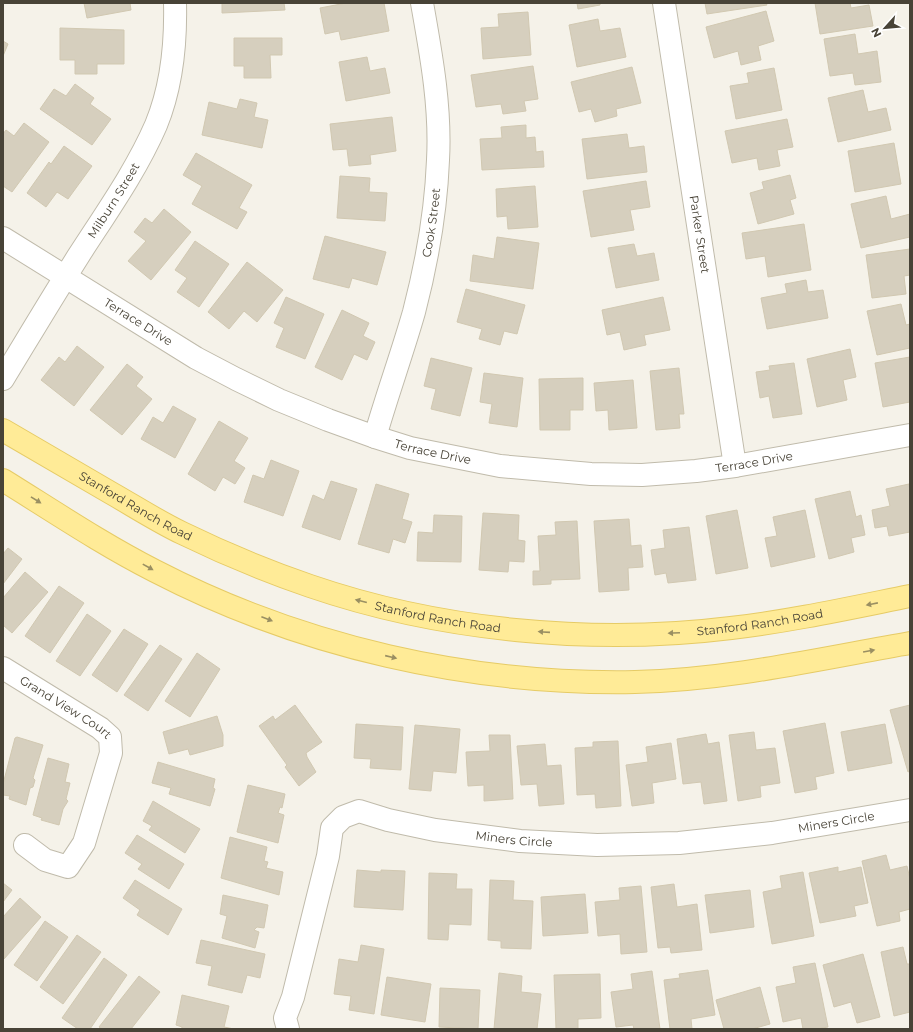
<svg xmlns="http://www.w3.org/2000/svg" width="913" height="1032" font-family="Montserrat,sans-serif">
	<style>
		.building { fill: #d6cfbe; stroke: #d1c8b1 }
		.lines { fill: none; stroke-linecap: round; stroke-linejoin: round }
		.minor-casing { stroke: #c0bbab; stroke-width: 24 }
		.major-casing { stroke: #e6cb66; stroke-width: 24 }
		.minor { stroke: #fff; stroke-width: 22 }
		.major { stroke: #ffeb97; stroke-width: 22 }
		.oneway { fill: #9a8f62 }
		.labels { text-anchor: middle; stroke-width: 4; stroke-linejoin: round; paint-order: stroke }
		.street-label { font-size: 12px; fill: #484337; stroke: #fff }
	</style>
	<rect width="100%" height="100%" fill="#f5f2e9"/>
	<!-- building -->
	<path class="building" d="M84,3H130L131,10L87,18Z
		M222,3H284L285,10L222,13Z
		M346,3H384L389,31L341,40L339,31L325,34L320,8Z
		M577,3H600V5L578,9Z
		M705,3H766L767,5L707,14Z
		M815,3H850L851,8L869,5L873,26L820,34Z
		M766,11L774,41L758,46L761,60L741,65L738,51L714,58L706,27Z
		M528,12L531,55L483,59L481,28L499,27L498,14Z
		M598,19L600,31L620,28L626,57L577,67L569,25Z
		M60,28L124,30V64H97V74H75V60H60Z
		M855,34L858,54L877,51L881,82L855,85L853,73L830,76L824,39Z
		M234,38H282V55H270L271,78H244V66H234Z
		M3,41L8,44L3,56Z
		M367,57L370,71L385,68L390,93L346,101L339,62Z
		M533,66L538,99L524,101L526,111L503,114L501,104L476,107L471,75Z
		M632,67L641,103L616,109L617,116L595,122L591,109L579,112L571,82Z
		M774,68L782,110L736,119L730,86L749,83L747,73Z
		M75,84L94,98L90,104L111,119L92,145L40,109L54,89L66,96Z
		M863,90L868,112L886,108L891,130L838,142L828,98Z
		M240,99L257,103L254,117L268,120L262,148L202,135L209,102L237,109Z
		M392,117L396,151L370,155L371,164L349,166L347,149L333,150L330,124Z
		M787,119L793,147L777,150L780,166L759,170L757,158L732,163L725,131Z
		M24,123L49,142L12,192L3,186V157L4,156L3,155V134L6,130L14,136Z
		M526,125V138L535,137L536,152L543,151L544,167L482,170L480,139L502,138L501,127Z
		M627,134L629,148L644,146L647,172L587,179L582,139Z
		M894,143L901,184L855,192L848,151Z
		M64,146L92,166L68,199L57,192L46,207L27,193L49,162L51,164Z
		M196,153L252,185L239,208L247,212L237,229L192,204L202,186L183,175Z
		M790,175L796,198L790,200L794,214L758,224L750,193L764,189L762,182Z
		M340,176L370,178L369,192L387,193L385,221L337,218Z
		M646,181L650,207L630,210L634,230L591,237L583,191Z
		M535,186L538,227L508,229L507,216L497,217L496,189Z
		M886,196L891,219L910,214V237L861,248L851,204Z
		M164,209L191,232L151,280L128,261L146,241L134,232L145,218L152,223Z
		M804,224L811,270L768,277L765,256L746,259L742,233Z
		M325,236L386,252L377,285L352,278L349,288L313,279Z
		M497,237L539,243L533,289L470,281L473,255L494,259Z
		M195,241L229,264L199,307L177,292L187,278L175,270Z
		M634,244L637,256L654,253L659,280L616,288L608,248Z
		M910,249V275L904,276L906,294L872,298L866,255Z
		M247,262L283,290L257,322L244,311L229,329L208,312Z
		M806,280L808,292L823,290L828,318L767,329L761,298L787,293L785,284Z
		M466,289L525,305L517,334L504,331L500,345L479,339L482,329L457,322Z
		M286,297L324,314L305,359L276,347L284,328L274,323Z
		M663,297L670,330L644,335L646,345L624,350L620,332L607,335L602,310Z
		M901,304L906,325L910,324V348L877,355L867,311Z
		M342,310L369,323L363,336L375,342L367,360L354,354L342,380L315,367Z
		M77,346L104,367L74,406L41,380L59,357L65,362Z
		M850,349L856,377L843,380L847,400L817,407L807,359Z
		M910,357V402L883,407L875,363Z
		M431,358L472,368L460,416L431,409L436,389L424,386Z
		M794,363L802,414L773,418L769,396L760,398L756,372L770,370L769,366Z
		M127,364L143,377L136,386L152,399L122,435L90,410Z
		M679,368L684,414H679L680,428L656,430L650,371Z
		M484,373L523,378L517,427L489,423L492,404L480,402Z
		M583,378V410H570V430H540L539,379Z
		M633,380L637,428L609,430L608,410L596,411L594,383Z
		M173,406L196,419L175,458L141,439L153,417L163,423Z
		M219,421L248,438L234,461L245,468L235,484L223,477L215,491L188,474Z
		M271,460L299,471L283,516L244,502L253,475L264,479Z
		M331,481L357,489L340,540L302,527L313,495L324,500Z
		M376,484L409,494L402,519L412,522L405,543L393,539L389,553L358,544Z
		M909,484L910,491V532L889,536L887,526L875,528L872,510L890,506L886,489Z
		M850,491L856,517L861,515L865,535L851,538L854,552L829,559L815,499Z
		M737,510L748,568L716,574L706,516Z
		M805,510L815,557L771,567L765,538L777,536L773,517Z
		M483,513L519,515L518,540L525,541L524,562L509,561L508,572L479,570Z
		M434,515L462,516L461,562L417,561L418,532L433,533Z
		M629,519L631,546L641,545L643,567L628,568L629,590L599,592L594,521Z
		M577,521L580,579L551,580V584L533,585V571H540L538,536L556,535L555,522Z
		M689,527L696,580L668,583L666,573L655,575L651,550L665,548L663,530Z
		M8,548L22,559L3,584V554Z
		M25,572L48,592L12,633L3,625V598Z
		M59,586L84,603L50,653L25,636Z
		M87,614L111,631L80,676L56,661Z
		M124,629L148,644L117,692L92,675Z
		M160,645L182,659L148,711L124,695Z
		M197,653L220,669L190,717L165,701Z
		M295,705L322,742L306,753L307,757L316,772L299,786L285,767L287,765L259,726L273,716L275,720Z
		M910,705V771L908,772L890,710Z
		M217,716L223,735V746L190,755L188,749L169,754L163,732Z
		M825,723L834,773L815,777L817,789L795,793L783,731Z
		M356,724L403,727L401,770L370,768L371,759L354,758Z
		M885,724L892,763L848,771L841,732Z
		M415,725L460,729L456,773L433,771L431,791L409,789Z
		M754,732L756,750L775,748L780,783L760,786L761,797L738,801L729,735Z
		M706,734L708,744L719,742L727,801L704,804L701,782L683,784L677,739Z
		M489,735H510L513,799L484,801V785L468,786L466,752L490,751Z
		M17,737L43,745L33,778L35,780L33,787L30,788L26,805L9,799L10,796L3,795V784L15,738Z
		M618,741L621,806L596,808L595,794L577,795L575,748L593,747V742Z
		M671,743L676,779L652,783L654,803L632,806L626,765L648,762L646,747Z
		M545,744L547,766L561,765L564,804L539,806L537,784L521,785L517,746Z
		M48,758L69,764L65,782L70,783L66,799L68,801L63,809L59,825L41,820L42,818L33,815Z
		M158,762L215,779L213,788L215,789L210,806L169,794L171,788L152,783Z
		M248,785L285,794L282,808L280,807L278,813L284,815L278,843L237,832Z
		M153,801L200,829L185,853L149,830L152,826L143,821Z
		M137,835L184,864L169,889L138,869L142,864L125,853Z
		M230,837L267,847L264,861L268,862L266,868L283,872L279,895L221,878Z
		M886,855L890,870L907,866L910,879V909L899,912L900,921L877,926L862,861Z
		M838,867V872L861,867L868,903L854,906L856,916L820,923L809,873Z
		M357,870L381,872V870L405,871L403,910L354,907Z
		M803,872L814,936L772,944L763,892L782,888L780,876Z
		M429,873L457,874L456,889H472L471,925L449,924L448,940L428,939Z
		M135,880L182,909L168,935L137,915L140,910L123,898Z
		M490,880L514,881L513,900L533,901L531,949L501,948V941L488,940Z
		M3,883L12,890L3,902Z
		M674,884L677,907L697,904L702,950L671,953L670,947L658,948L651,887Z
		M641,886L647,952L621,954L620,934L598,936L595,902L620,900L619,888Z
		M750,890L754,927L710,933L705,895Z
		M585,894L588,933L543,936L541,897Z
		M223,895L268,905L264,928L257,927L254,930L259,932L255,948L222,938L227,916L220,914Z
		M20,898L41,917L4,959L3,917Z
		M45,921L68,937L37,981L14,965Z
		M77,935L101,952L63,1004L40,987Z
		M201,940L265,954L260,978L247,975L242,993L208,985L212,966L196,963Z
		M361,945L384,949L374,1014L349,1010L351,996L334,994L339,959L358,962Z
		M903,947L907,964H910V1012L894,1016L881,952Z
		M863,954L880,1017L857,1023L851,1002L834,1007L823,965Z
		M104,958L127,975L90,1029H78L62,1018Z
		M815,963L828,1027L817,1029H803L801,1018L783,1022L776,987L796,983L793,967Z
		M708,970L715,1015L691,1019L692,1029H670L664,980L680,978L679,974Z
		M652,971L660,1029H634L633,1025L616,1027L611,992L633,989L631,974Z
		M499,973L522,976L521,992L541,994L537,1029H494Z
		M600,974L601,1018L578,1019V1029H556L554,975Z
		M139,976L160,992L131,1029H102L99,1027Z
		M387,977L431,984L425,1022L381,1015Z
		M760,987L770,1024L752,1029H724L716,1000Z
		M440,988L480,990L478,1029L439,1027Z
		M182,995L229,1006L224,1027L234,1029H182V1027L176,1025Z"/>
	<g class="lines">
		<defs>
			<g id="minor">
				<path id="s1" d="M664,3L735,466"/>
				<path id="s2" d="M3,238L196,358L236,379L279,400L328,420L375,437L410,448L500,466L591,474L642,475L696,471L735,466L910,435"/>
				<path id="s3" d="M3,379C28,338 53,296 79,255C106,213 136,171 156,125C172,86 176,44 175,3"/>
				<path id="s4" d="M375,437C387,395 402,354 414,312C427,262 436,211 438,160C441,107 431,54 422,3"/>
				<path id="s5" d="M3,668L100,728L110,737L111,753L84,843L68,867L45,860L25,845"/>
				<path id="s6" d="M288,1029L285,1018L293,997L328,856L332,828L343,817L359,811L388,820L435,830L520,841L597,845L679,843L772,833L910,810"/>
			</g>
			<g id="major">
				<path id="s7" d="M3,430C39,451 75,472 111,493C134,506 157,521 182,533C223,553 266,571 310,586C441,631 594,645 731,628C791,621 850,608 910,596"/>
				<path d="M3,480C53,511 102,544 155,571C302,647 470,685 635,682C728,680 819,659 910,643"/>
			</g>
		</defs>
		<!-- minor casing -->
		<use href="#minor" class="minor-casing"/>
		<!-- major casing -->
		<use href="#major" class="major-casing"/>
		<!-- minor -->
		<use href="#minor" class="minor"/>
		<!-- major -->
		<use href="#major" class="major"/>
	</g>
	<!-- one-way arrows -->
	<defs><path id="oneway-solid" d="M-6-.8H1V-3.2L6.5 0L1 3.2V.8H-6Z"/></defs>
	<g class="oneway">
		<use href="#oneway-solid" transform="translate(36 500) rotate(32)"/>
		<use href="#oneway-solid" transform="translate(148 567) rotate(29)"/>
		<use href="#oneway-solid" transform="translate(361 601) rotate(-166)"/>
		<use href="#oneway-solid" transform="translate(872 604) rotate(169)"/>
		<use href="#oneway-solid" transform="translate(267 619) rotate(21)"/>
		<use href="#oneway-solid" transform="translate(544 632) rotate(-176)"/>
		<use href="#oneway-solid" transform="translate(674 633) rotate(178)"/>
		<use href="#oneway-solid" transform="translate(869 651) rotate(-10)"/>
		<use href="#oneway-solid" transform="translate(391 657) rotate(13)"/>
	</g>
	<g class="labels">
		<!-- street labels -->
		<g class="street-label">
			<text dy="4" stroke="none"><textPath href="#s3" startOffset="210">Milburn Street</textPath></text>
			<text dy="4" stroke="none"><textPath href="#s4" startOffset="222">Cook Street</textPath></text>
			<text dy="4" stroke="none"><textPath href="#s1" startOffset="234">Parker Street</textPath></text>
			<text dy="4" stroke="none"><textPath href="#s2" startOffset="159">Terrace Drive</textPath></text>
			<text dy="4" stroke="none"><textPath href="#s2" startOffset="483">Terrace Drive</textPath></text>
			<text dy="4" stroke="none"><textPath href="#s2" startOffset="807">Terrace Drive</textPath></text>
			<text dy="4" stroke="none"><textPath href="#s7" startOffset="153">Stanford Ranch Road</textPath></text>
			<text dy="4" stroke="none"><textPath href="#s7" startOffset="477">Stanford Ranch Road</textPath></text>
			<text dy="4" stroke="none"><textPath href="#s7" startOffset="801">Stanford Ranch Road</textPath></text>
			<text dy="4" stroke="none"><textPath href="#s5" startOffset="74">Grand View Court</textPath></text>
			<text dy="4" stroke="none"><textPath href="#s6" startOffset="722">Miners Circle</textPath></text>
			<text dy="4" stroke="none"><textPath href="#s6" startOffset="398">Miners Circle</textPath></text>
		</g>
	</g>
	<!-- border -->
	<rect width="913" height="1032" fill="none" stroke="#484337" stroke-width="8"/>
	<!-- north arrow -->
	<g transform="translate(885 28) rotate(243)" stroke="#ffffff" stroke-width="3" paint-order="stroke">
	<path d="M0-3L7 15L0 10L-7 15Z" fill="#484337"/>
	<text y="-6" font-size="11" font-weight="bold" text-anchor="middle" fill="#484337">N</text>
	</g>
</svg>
